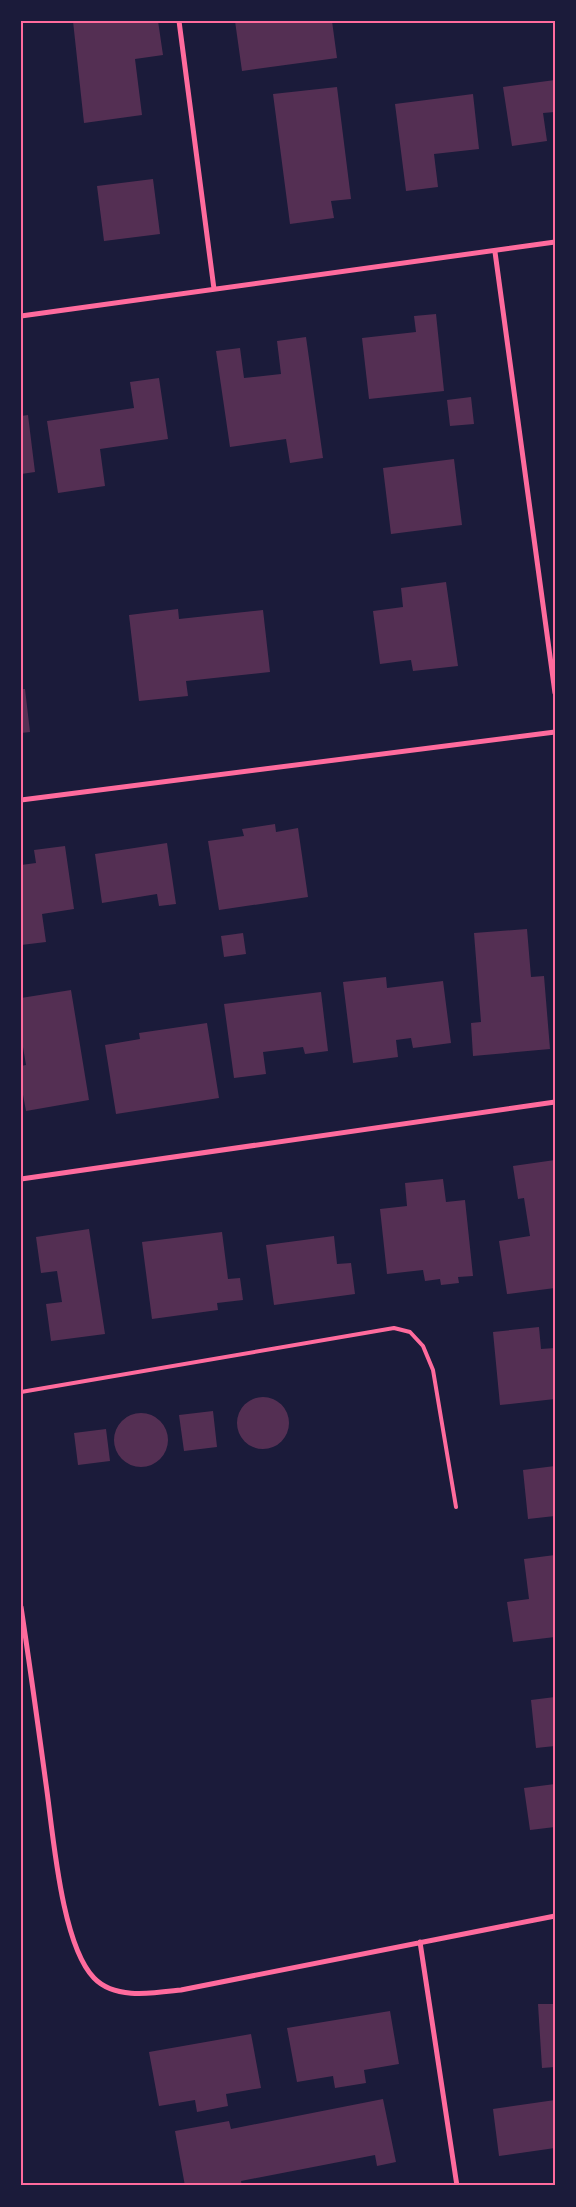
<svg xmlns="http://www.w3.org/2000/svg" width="576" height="2207" font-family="Lato,sans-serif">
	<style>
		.building { fill: #542f53 }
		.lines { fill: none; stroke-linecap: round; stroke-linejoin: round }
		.service { stroke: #ff6b9d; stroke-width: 4 }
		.minor { stroke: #ff6b9d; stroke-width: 5 }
		.neatline { fill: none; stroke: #ff6b9d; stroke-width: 2 }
	</style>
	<rect width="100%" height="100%" fill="#1b1b3a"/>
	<!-- building -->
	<path class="building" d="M73,21H158L163,55L135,59L142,115L84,123Z
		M235,21H332L337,58L242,71Z
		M555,80V112L543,113L547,141L512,146L503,87Z
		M337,87L351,199L331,201L334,218L290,224L273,94Z
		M473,94L479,149L434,154L438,187L406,191L395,104Z
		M153,179L160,234L104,241L97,186Z
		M436,314L444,391L369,399L362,338L416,332L414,316Z
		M306,337L323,458L290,463L286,439L230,447L216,351L240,348L244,378L281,374L277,341Z
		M159,378L168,439L100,449L105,486L58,493L47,421L134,408L130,382Z
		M471,397L474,424L450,426L447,400Z
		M28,415L35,472L21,474V416Z
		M454,459L462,525L391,534L383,468Z
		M446,582L458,666L413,671L411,660L380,664L373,611L403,607L401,588Z
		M178,609L179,619L263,610L270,672L186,681L188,696L139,701L129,615Z
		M21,689H25L30,732L21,733Z
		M275,824L276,832L298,828L308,897L219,910L208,841L244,836L242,829Z
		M167,843L176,904L159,906L157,894L102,903L95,854Z
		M65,846L74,909L42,914L46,942L21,945V865L36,863L34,850Z
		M527,929L531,977L544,976L550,1049L473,1056L471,1023L481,1022L474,933Z
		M243,933L246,954L224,957L221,936Z
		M386,977L387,988L443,981L451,1043L413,1048L411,1038L396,1040L398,1057L353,1063L343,982Z
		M71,990L89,1100L26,1111L21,1084V1066L26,1065L21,1035V998Z
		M321,992L328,1051L305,1054L303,1047L263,1052L266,1074L234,1078L224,1004Z
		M207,1023L219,1098L116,1114L105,1045L140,1039L139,1033Z
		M555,1160V1288L507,1294L499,1241L530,1236L524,1198L518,1199L513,1166Z
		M443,1179L446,1202L465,1200L473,1276L458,1277L459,1283L441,1285L440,1279L425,1281L423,1270L387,1274L380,1209L407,1206L405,1183Z
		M89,1229L105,1334L51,1341L46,1304L62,1302L57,1271L41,1273L36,1237Z
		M222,1232L228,1279L240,1278L243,1300L217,1303L218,1310L152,1319L142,1242Z
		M334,1236L337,1264L351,1263L355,1294L274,1305L266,1245Z
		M539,1327L541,1349L555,1348V1399L500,1405L493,1332Z
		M237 1423a26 26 0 1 1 52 0a26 26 0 1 1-52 0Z
		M213,1411L217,1447L184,1451L179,1415Z
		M114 1440a27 27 0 1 1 54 0a27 27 0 1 1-54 0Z
		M106,1429L110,1461L78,1465L74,1433Z
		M555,1466V1516L528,1519L523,1470Z
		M555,1555V1637L513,1642L507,1602L529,1599L524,1559Z
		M555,1697V1746L536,1748L531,1700Z
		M555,1784V1827L530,1830L524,1788Z
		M538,2004H555V2067L542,2068Z
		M390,2011L399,2064L364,2070L366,2083L335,2088L333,2076L297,2082L287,2028Z
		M251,2034L261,2088L226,2094L228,2106L197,2112L195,2100L159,2106L149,2052Z
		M383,2099L396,2162L377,2166L375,2155L241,2181L242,2186H185L175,2131L229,2121L231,2129Z
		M555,2100V2148L499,2156L493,2109Z"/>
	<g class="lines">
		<!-- service -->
		<path class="service" d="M21,1392L394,1328L410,1332L423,1346L433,1370L456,1507"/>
		<!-- minor -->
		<path class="minor" d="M179,21L214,289
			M495,252L555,693
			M21,316L555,242
			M21,800L555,732
			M21,1179L555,1102
			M21,1607C30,1666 38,1725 46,1784C53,1832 61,1944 94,1978C115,2000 154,1993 181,1990L555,1916
			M420,1942L457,2186"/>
	</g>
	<!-- border -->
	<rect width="576" height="2207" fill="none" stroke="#1b1b3a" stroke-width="45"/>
	<rect x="22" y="22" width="532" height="2162" class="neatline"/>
</svg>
